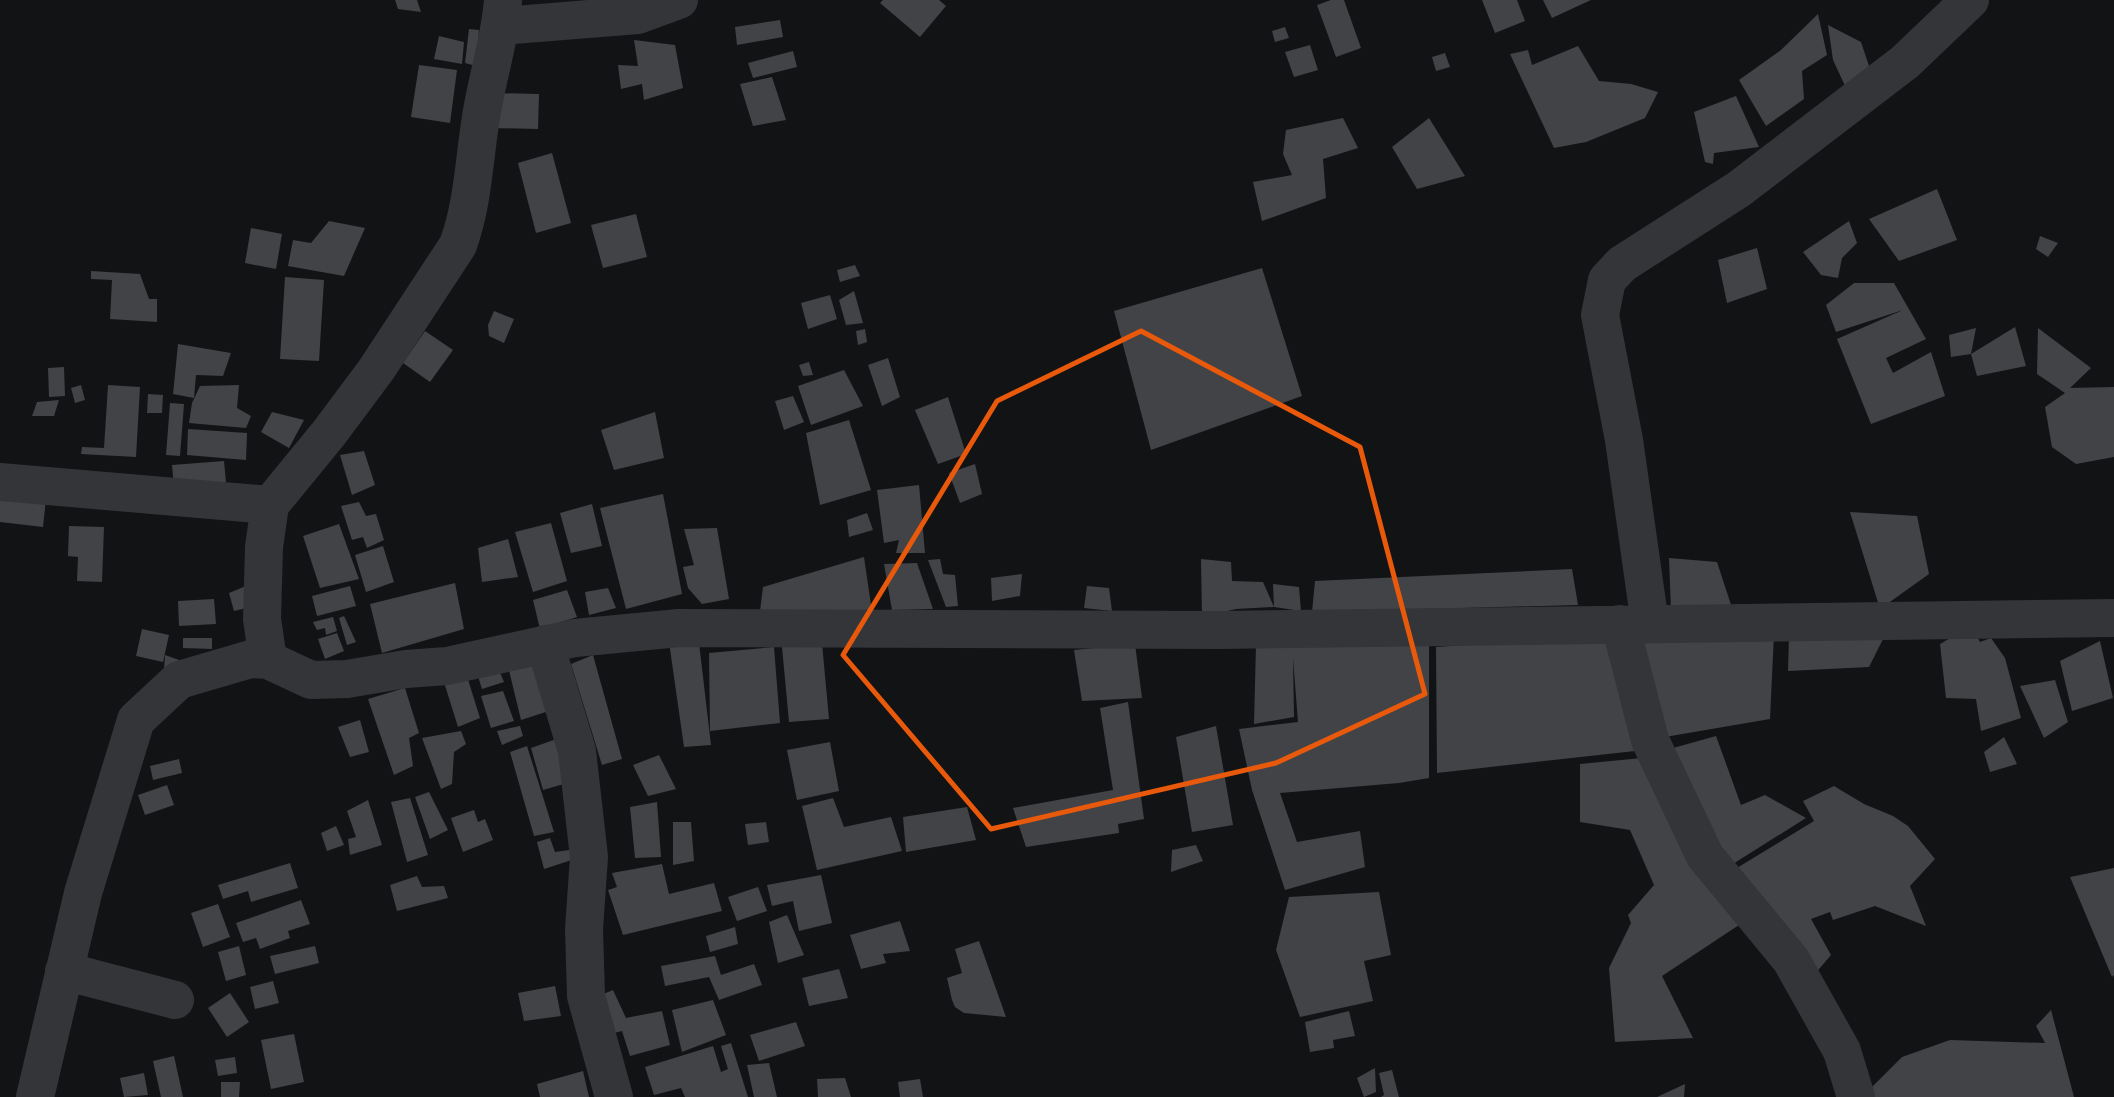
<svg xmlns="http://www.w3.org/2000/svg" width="2114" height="1097" font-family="'PT Sans',sans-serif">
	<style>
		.building { fill: #414347 }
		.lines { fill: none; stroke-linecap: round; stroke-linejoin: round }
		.street { stroke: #333538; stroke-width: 38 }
		.marked { fill: none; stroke: #e8590c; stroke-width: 5; stroke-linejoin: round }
	</style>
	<rect width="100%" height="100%" fill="#121314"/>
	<!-- building -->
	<path class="building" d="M395,0H417L421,12L398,9Z
		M883,0H939L946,6L920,37L880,3Z
		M1331,0H1344L1361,48L1336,57L1317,5Z
		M1482,0H1517L1525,21L1495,33Z
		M1543,0H1591L1552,18Z
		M1818,14L1827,55L1802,71L1804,99L1766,126L1739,80L1781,50Z
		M780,20L783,37L737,45L735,27Z
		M1828,25L1861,42L1874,81L1847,90L1833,60Z
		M1285,27L1289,38L1275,42L1272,31Z
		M469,29L479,30L476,66L465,63Z
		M439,36L464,42L462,64L434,59Z
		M634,40L675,45L683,88L644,100L642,84L621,89L618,65L638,66Z
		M1310,45L1318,70L1294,77L1285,52Z
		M1578,46L1599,81L1631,84L1658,92L1645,118L1586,142L1554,148L1510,54L1528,50L1532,65Z
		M793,51L797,67L753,78L748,63Z
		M1445,53L1450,67L1436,71L1432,57Z
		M419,65L457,70L450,123L411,117Z
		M772,77L786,120L753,126L740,84Z
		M492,93L539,94L538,129L491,128Z
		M1736,96L1759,147L1714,153L1713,164L1705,162L1694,112Z
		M1343,118L1358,148L1323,159L1326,198L1262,221L1253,182L1292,175L1283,154L1286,130Z
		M1429,118L1465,176L1417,189L1392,147Z
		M552,153L571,223L536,233L518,163Z
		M1937,189L1957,240L1899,261L1869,219Z
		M636,214L647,257L603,268L591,225Z
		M329,221L365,228L344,276L288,266L293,240L311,243Z
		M1849,221L1857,243L1842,258L1838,278L1821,275L1803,252Z
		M251,228L282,234L276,269L245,263Z
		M2040,236L2058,243L2048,257L2036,249Z
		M1757,248L1767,289L1727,303L1718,260Z
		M855,265L860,276L840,282L837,270Z
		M1262,268L1302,396L1151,450L1114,311Z
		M91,271L140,274L149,299H157V322L110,319L112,280L91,279Z
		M285,277L324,280L319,361L280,359Z
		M1854,283H1894L1926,339L1886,358L1893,373L1931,352L1945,396L1871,424L1837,339L1903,310L1836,332L1826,305Z
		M854,291L863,323L846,325L839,300Z
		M830,295L837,319L808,329L801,303Z
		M494,311L514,319L504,343L489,336L488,325Z
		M2015,327L2026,366L1977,376L1971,354Z
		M1976,328L1971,354L1951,357L1949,335Z
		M2038,328L2091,368L2070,388L2114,387V457L2076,464L2052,447L2045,407L2065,393L2037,374Z
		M865,329L867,342L858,345L856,331Z
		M425,331L453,350L430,382L403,363Z
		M178,344L231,353L223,376L196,375L194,398L173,394Z
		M888,358L900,397L882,406L868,365Z
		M809,362L813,375L803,376L799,365Z
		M64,367L65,396L49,397L48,368Z
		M844,370L863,406L811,425L798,386Z
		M81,385L85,400L75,403L71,388Z
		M108,385L140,387L136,457L81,454L82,447L104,448Z
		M239,385L237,408L251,416L246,428L189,423L192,403L200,386Z
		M148,394L163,395L162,413H147Z
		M793,396L804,422L784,430L775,401Z
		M948,397L966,454L938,464L915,410Z
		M59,400L54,416H32L37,402Z
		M170,403L184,404L180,456L166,455Z
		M272,412L304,420L289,448L261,432Z
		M655,412L664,458L614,470L601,430Z
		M849,420L871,490L820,505L806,433Z
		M188,429L247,433L246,460L187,455Z
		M364,451L375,485L352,495L340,455Z
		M224,461L226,482L174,487L172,465Z
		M975,464L982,494L960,503L949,473Z
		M919,485L925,553H896L899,540L884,543L877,490Z
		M0,493L46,499L43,527L0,522Z
		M663,494L682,594L626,609L600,508Z
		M359,502L366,516L376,514L384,540L367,548L363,537L352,540L341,506Z
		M592,504L602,546L571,553L560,513Z
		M1850,512L1917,516L1929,574L1880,609Z
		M867,513L873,530L849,537L847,520Z
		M551,523L567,581L533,592L515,532Z
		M339,524L359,579L320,588L303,536Z
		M69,526L104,527L102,582L77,581L78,557L68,556Z
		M717,528L729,599L702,604L688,588L683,567L694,565L684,529Z
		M508,539L518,577L482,582L478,548Z
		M383,546L394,582L366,592L355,555Z
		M864,557L872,612L760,611L763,587Z
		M1669,558L1717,562L1733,611L1671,610Z
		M940,559L943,574L955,575L958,606L946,607L928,560Z
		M1201,559L1231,562L1232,581L1263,582L1274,607L1236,609L1202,617Z
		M917,563L933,609L892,610L884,564Z
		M1572,569L1578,605L1312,612L1315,581Z
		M1022,574L1020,596L992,601L991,578Z
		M455,583L464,629L382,653L370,604Z
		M1273,584L1299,587L1301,611L1274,607Z
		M246,586L255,606L234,611L229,593Z
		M350,586L356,606L317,616L312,596Z
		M1087,586L1109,588L1112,611L1084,608Z
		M608,588L616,608L589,615L585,592Z
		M567,590L577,617L540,629L533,600Z
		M214,599L216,624L179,626L178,601Z
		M344,616L356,642L347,645L339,618Z
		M333,617L337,631L326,635L325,628L317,630L313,622Z
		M1971,626L1980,642L1991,638L2005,658L2021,718L1981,731L1976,699L1946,698L1940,644Z
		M142,629L169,635L163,662L136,656Z
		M1887,631L1869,667L1788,671L1789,635Z
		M337,633L344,651L325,659L318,639Z
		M698,634L711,745L684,747L669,642Z
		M1636,634H1774L1770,719L1659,738Z
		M1615,635L1635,751L1437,773L1436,647Z
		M183,638H212V649L183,648Z
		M2100,641L2113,698L2072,711L2060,661Z
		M822,643L829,719L789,722L782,647Z
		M1135,644L1142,698L1082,701L1074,650Z
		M1256,644H1429V778L1399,783L1280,793L1297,842L1360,831L1365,867L1285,890L1252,790L1239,729L1298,722L1293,658L1294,717L1254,724Z
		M774,647L780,723L710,731L709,653Z
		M165,655L182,661L164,670Z
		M536,655L555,709L521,720L507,662Z
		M593,655L622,759L602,765L571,664Z
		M496,663L504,682L482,689L476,670Z
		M466,673L480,718L458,727L443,679Z
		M2055,680L2068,722L2044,738L2020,686Z
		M405,688L419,733L409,738L413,766L394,775L368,699Z
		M503,691L514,721L491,728L481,696Z
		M1128,702L1144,819L1118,824L1119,833L1026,847L1013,808L1113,790L1100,708Z
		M360,720L369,752L350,757L338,727Z
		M520,726L523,736L502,745L497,731Z
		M1216,726L1233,825L1192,832L1176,737Z
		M461,731L466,744L454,752L452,784L441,789L422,738Z
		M1716,736L1741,805L1765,795L1806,818L1725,869L1666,750Z
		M562,737L574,781L543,790L531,748Z
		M2004,737L2017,764L1990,772L1984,752Z
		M830,742L839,791L797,800L787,750Z
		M527,746L554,832L534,836L510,752Z
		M659,755L676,789L648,796L633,765Z
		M1642,758L1739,925L1662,976L1693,1038L1615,1042L1609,968L1631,923L1628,915L1654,885L1630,830L1580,822V764Z
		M179,759L182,773L153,780L150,766Z
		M167,785L174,805L145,815L138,795Z
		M1834,786L1864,804L1893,816L1908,826L1935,859L1910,886L1926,926L1875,906L1833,920L1830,912L1811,919L1831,955L1814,975L1732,871L1814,821L1803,801Z
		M429,792L448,830L430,839L415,797Z
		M410,798L428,855L407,862L391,802Z
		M833,798L844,827L891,817L902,851L817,870L802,806Z
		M368,800L382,845L350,855L348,839L356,837L347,811Z
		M657,802L661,857L635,858L630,807Z
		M967,807L976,840L906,852L903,817Z
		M474,810L478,822L485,819L493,840L463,852L451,818Z
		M673,822H691L694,861L673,865Z
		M766,822L769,842L748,845L745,824Z
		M336,826L344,845L327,851L321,833Z
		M550,838L555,852L577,849L578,858L544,869L537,842Z
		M1196,845L1203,861L1171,872L1172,850Z
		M290,863L298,888L251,902L248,891L223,899L218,885Z
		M662,864L669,894L714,883L722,911L623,935L608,890L617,887L612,873Z
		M2114,868V975L2112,977L2070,877Z
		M821,875L832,923L799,931L793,901L772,906L767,885Z
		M417,876L422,887L444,886L448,898L397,911L390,885Z
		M758,887L767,911L737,921L728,897Z
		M1379,892L1391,955L1364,961L1373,1001L1300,1017L1276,950L1289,897Z
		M301,900L310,924L288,931L290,938L260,949L256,938L243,942L236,923Z
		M218,904L230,937L203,947L191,913Z
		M787,915L804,955L778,963L769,922Z
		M900,921L910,951L883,954L886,963L861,969L850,935Z
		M735,927L738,944L710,952L706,936Z
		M979,941L1006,1017L964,1013L955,1007L952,1000L947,978L962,973L955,949Z
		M239,946L246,975L226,981L218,952Z
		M315,946L319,963L275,974L270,956Z
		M715,956L721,975L754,964L762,985L719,1000L709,977L665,986L661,966Z
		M839,969L848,998L809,1006L802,978Z
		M273,981L279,1003L255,1009L250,987Z
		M555,986L561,1016L524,1021L518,993Z
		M613,990L626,1018L662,1011L670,1045L630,1056L622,1031L610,1034L601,995Z
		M230,993L249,1022L227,1037L208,1008Z
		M713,1000L726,1035L682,1052L672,1010Z
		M2051,1010L2074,1097H1869L1868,1091L1902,1057L1950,1040L2045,1043L2036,1026Z
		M1349,1011L1355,1036L1333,1040L1334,1048L1310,1052L1305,1022Z
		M796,1022L805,1046L759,1061L750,1035Z
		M294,1034L304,1082L271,1089L261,1040Z
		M731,1043L748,1097H685L681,1088L654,1095L645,1067L713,1046L721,1072L728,1069L721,1046Z
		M174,1056L183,1097H161L153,1061Z
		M235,1057L237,1073L218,1076L215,1060Z
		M769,1063L777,1097H754L747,1065Z
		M1375,1068L1376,1092L1364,1097L1357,1078Z
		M1392,1070L1399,1097H1381L1384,1095L1379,1073Z
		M583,1071L589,1097H540L537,1084Z
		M144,1073L148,1095L124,1097L120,1078Z
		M845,1078L851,1097H818L817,1079Z
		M920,1079L923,1097H900L898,1082Z
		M221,1082H240L239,1097H221Z
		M1685,1084L1684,1097H1657Z"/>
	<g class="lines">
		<!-- street -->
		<path class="street" d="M501,26L638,15L679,0
			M0,482L270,505
			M1620,624L1650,740L1705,856L1791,960L1842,1051L1856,1097
			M1650,624L1624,440L1600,315L1607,280L1622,264L1739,189L1905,62L1970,0
			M545,644L577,751L589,857L584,929L586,996L614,1097
			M268,660L262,619L264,547L270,505L329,433L376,370L458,245C473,204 474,160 481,117C487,78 500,40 503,0
			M64,971L175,1000
			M35,1097L83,893L136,720L179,680L251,659L268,660L311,680L347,679L406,669L447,666L575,638L679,628L1220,630L2114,618"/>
	</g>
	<!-- marked area -->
	<path class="marked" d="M1141,331L1360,447L1425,694L1276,763L991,829L843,655L997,401Z"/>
</svg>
